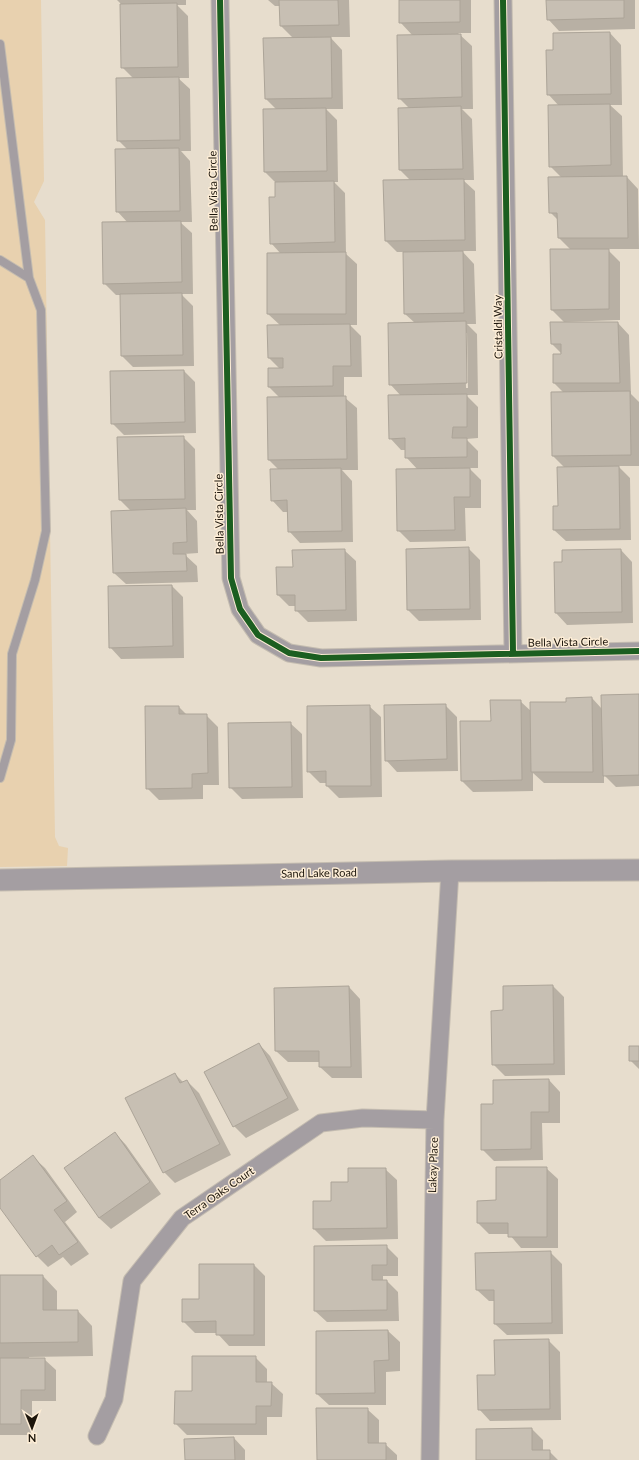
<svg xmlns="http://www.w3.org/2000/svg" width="639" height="1460" font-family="Lato,sans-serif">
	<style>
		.green { fill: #e8d1af }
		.shadow { fill: #0003; fill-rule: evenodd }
		.building { fill: #c7bfb3; stroke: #aca498 }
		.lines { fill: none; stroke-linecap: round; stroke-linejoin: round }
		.service-casing { stroke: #c4bcb0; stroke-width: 10 }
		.minor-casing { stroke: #c4bcb0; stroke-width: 19 }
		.tertiary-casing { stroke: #c4bcb0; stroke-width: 23 }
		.service { stroke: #a49ea2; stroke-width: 8 }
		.minor { stroke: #a49ea2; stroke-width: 17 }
		.tertiary { stroke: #a49ea2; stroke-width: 21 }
		.cycleway-casing { stroke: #fdedd6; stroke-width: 8 }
		.cycleway { stroke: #1b5e20; stroke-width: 6 }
		.labels { text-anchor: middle; stroke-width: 3; stroke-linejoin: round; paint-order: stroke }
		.street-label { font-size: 11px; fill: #1c150b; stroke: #fdedd6 }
	</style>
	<rect width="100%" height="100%" fill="#e7ddcd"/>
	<!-- green -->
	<path class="green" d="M0,0H41L44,181L34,202L45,220L55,837L59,846L68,848L67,866L0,867Z"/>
	<!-- shadow -->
	<path class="shadow" d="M117,0H186V5H177L188,16L189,78H178L190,89L191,151H181L190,161L192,222H180L192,233L193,294H181L193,306L194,366L133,367L122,356L121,295H116L104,283L128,223L117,211L128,150L118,140L133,78L122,67L121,4Z
		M268,0H349L350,37H330L342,50L343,109H326L337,120L338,182H334L345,193L346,254L357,264V325H350L361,336L362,377H344V397L357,408L358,470H342L352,481L353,542L300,543L289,531L288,512H283L272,500L279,470L269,460L280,398L269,387L280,369L269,358L281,326L268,314L281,254L271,243L277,198L276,183L265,172L277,110L266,99L294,39L281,26V6H275Z
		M400,0H471V33H458L472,46L473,109H462L472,119L474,180H463L475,191L476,251H462L474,264L476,324H467L477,334L478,395H466L478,407V438L466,439L478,451V468H469L481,480V508H465L466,541L410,542L398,530L418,470L406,457V450H401L390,438L401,396L390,384L415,323L405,314L404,252H397L386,241L411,181L400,170L409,108L399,98L413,36L400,22ZM465,333H467L468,388H466Z
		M547,0H635V29L559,31L548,19Z
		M610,33L621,45L622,105H610L622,116L623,177H627L638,189L639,249H607L620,262V320L564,322L552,310L571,250L559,238V221L550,212L562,178L550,166L559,106L548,94L554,51Z
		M618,323L629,335L631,394L639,402V466H618L630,478L631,540L566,541L554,530L565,468L553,456L564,393L554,383L563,355L552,344Z
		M184,371L195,382L196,433L124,435L112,423Z
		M183,437L195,449L196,510H187L197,521L198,553L184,554L197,566L198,582L126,584L114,573L131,511L120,500Z
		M468,548L480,560L481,620L419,621L408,610Z
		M344,550L356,561L357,621L308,622L296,610V606H289L278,595L294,568Z
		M621,550L632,562L633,623L567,625L556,613L555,563H563Z
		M172,586L183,597L184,658L121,659L110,647Z
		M639,695V786L616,787L604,775V783H544L533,773V791L473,792L462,781L492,722L520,701L532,712L592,698L602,709Z
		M445,705L457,717L458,771L397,772L386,760Z
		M369,706L381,717L382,797L339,798L327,786V783H320L308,771Z
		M179,707L187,715H206L218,727L219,785H203V799L159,800L147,788Z
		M290,723L302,734L303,798L242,799L230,787Z
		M553,986L564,997L565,1075L505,1076L493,1064L504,1011Z
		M349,987L360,999L362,1078H332L320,1067V1062H288L276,1051Z
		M259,1044L270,1056L299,1110L246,1138L234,1126L205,1072Z
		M639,1047V1069L630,1060Z
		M175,1074L184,1083L187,1081L199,1093L231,1155L175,1183L164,1172Z
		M549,1080L560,1092V1123H542L543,1160L494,1161L482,1149L494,1105Z
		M115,1133L126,1145L161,1194L111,1229L99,1218Z
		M33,1157L45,1168L77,1212L65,1222L89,1254L71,1266L63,1257L48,1267L37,1256L0,1206V1181Z
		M546,1168L558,1179V1248H521L509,1234H489L478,1223L497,1201Z
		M385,1169L397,1180L398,1239L326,1241L314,1229V1202H332L349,1183Z
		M386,1246L398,1258V1276H383V1281H387L398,1292L399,1321L327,1322L315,1311Z
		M550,1252L562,1264L563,1334L507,1335L495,1324V1301H489L477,1290Z
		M254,1265L265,1276V1346H229L217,1333H195L183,1321L200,1300Z
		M0,1276H43L57,1291V1311H78L92,1326L93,1356L29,1357V1359H44L56,1370V1401H32V1435H0Z
		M388,1331L400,1342V1371L386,1372V1405H329L317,1394Z
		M548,1340L560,1352L561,1420L490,1421L479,1409L496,1376Z
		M255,1357L267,1369V1383H271L283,1394L282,1417H267V1435H187L175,1423L193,1392Z
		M367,1409L379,1420V1444H385L397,1455V1460H318Z
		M532,1429L543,1440V1451H549L558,1460H477Z
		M234,1438L245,1450V1460H186Z"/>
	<!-- building -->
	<path class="building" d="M279,0H338L339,25L280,26Z
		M399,0H460V22L399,23Z
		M546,0H624V18L547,20Z
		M177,3L178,67L121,68L120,4Z
		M610,32L611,94L547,95L546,50H553V33Z
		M461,34L462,97L398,99L397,35Z
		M331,37L332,98L265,99L263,38Z
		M179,77L180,140L117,141L116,78Z
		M610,104L611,165L549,167L548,105Z
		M461,106L463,169L399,170L398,108Z
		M326,108L327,171L264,172L263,109Z
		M179,148L180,211L116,212L115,149Z
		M627,176L628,238H558L557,213H549L548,177Z
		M464,179L465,240L385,241L383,180Z
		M334,181L335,242L270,244L269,197H275V182Z
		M181,221L182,282L103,284L102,222Z
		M550,249H609V309L551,310Z
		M463,251L464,313L404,314L403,252Z
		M346,252V314H267V253Z
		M182,293L183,355L121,356L120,294Z
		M466,321L467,383L389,385L388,323Z
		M550,322H618L620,383H553V354H561V344H551Z
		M350,324L351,366H333V386L268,387V368H283V358H268L267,325Z
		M184,370L185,422L111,424L110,371Z
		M630,391L631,455L552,456L551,392Z
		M467,394V427H453L452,438H467V457L405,458V438L389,439L388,395Z
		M346,396L347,459L268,460L267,397Z
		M184,436L185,499L119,500L117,437Z
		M619,466L620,529L553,530V506H558L557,467Z
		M341,468L342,531L288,532L287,500L271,501L270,469Z
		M470,468V497H454L455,530L397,531L396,469Z
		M186,508L187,542L173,543V554H186L187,571L113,573L111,511Z
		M469,547L470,609L407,610L406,549Z
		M345,549L346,610L295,611V595H277L276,567H293L292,550Z
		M621,549L622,612L555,613L554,562H562V550Z
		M172,585L173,646L109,648L108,586Z
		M639,694V775L603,776L601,695Z
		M592,697L593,772H531L530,702H566V698Z
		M490,700H521L522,780L461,781L460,721H491Z
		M446,704L447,759L385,761L384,705Z
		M370,705L371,786H326V771L307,772V706Z
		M145,706H179V714H207L208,773L192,774V788L146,789Z
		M291,722L292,787L229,788L228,723Z
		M553,985L554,1064L492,1065L491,1011L503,1010V986Z
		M349,986L351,1067H319V1051H275L274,988Z
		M259,1043L288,1098L233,1127L204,1072Z
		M629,1046H639V1061H629Z
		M175,1073L180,1083L187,1080L220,1144L163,1173L125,1098Z
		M549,1079V1112H531V1149L481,1150V1104H493V1080Z
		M115,1132L150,1182L99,1218L64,1168Z
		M33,1155L67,1201L54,1210L78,1242L59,1255L52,1245L36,1257L0,1208V1180Z
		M496,1167H547V1237H508V1223H477V1201L496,1200Z
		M348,1168H386L387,1228L313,1229V1201H331V1182H348Z
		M387,1245V1265H372V1280H387V1310L314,1311V1246Z
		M551,1251L552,1323L494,1324V1290H476L475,1253Z
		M199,1264H254V1335H216V1321L182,1322V1299H199Z
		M0,1275H43V1310H78V1342L0,1343Z
		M388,1330L389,1360L374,1361L375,1393L316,1394V1331Z
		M549,1339L550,1409L478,1410L477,1375H495L494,1340Z
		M192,1356H256V1382H272L271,1406H256V1424H174L175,1391H192Z
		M0,1358H45V1390H21V1424H0Z
		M316,1408H368V1443H386V1460H317Z
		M532,1428V1450H550V1460H476V1429Z
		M234,1437L235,1460H185L184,1439Z"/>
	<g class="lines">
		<defs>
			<path id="service" d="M0,44L29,278
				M0,260L29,278L41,310L46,531L35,580L12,654L11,740L0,778"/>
			<path id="minor" d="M220,0L231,578L240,609L258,635L289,653L321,658L639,651
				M503,0L513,653
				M97,1436L114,1399L132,1281L182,1218L321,1123L363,1118L435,1120
				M430,1460L435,1120L450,871"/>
			<path id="tertiary" d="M0,880L450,871L639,870"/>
		</defs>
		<!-- service casing -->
		<use href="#service" class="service-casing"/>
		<!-- minor casing -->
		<use href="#minor" class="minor-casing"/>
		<!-- tertiary casing -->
		<use href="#tertiary" class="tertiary-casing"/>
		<!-- service -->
		<use href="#service" class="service"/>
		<!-- minor -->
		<use href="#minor" class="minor"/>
		<!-- tertiary -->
		<use href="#tertiary" class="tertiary"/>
		<defs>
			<path id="cycleway" d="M220,0L231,578L240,609L258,635L289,653L321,658L639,651
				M503,0L513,653"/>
		</defs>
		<!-- cycleway casing -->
		<use href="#cycleway" class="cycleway-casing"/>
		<!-- cycleway -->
		<use href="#cycleway" class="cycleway"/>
	</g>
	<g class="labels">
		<!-- street labels -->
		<g class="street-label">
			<text transform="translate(213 191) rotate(-91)" y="4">Bella Vista Circle</text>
			<text transform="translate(498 327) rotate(-91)" y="4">Cristaldi Way</text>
			<text transform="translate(219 514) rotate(-91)" y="4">Bella Vista Circle</text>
			<text transform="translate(568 642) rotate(-1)" y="4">Bella Vista Circle</text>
			<text transform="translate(319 873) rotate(-1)" y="4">Sand Lake Road</text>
			<text transform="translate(433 1165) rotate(-88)" y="4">Lakay Place</text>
			<text transform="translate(219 1193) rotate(-35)" y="4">Terra Oaks Court</text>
		</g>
	</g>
	<!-- north arrow -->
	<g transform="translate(32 1428) rotate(179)" stroke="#fdedd6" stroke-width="3" paint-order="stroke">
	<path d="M0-3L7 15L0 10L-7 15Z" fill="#1c150b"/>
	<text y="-6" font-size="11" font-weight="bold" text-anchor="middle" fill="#1c150b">N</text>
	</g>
</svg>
